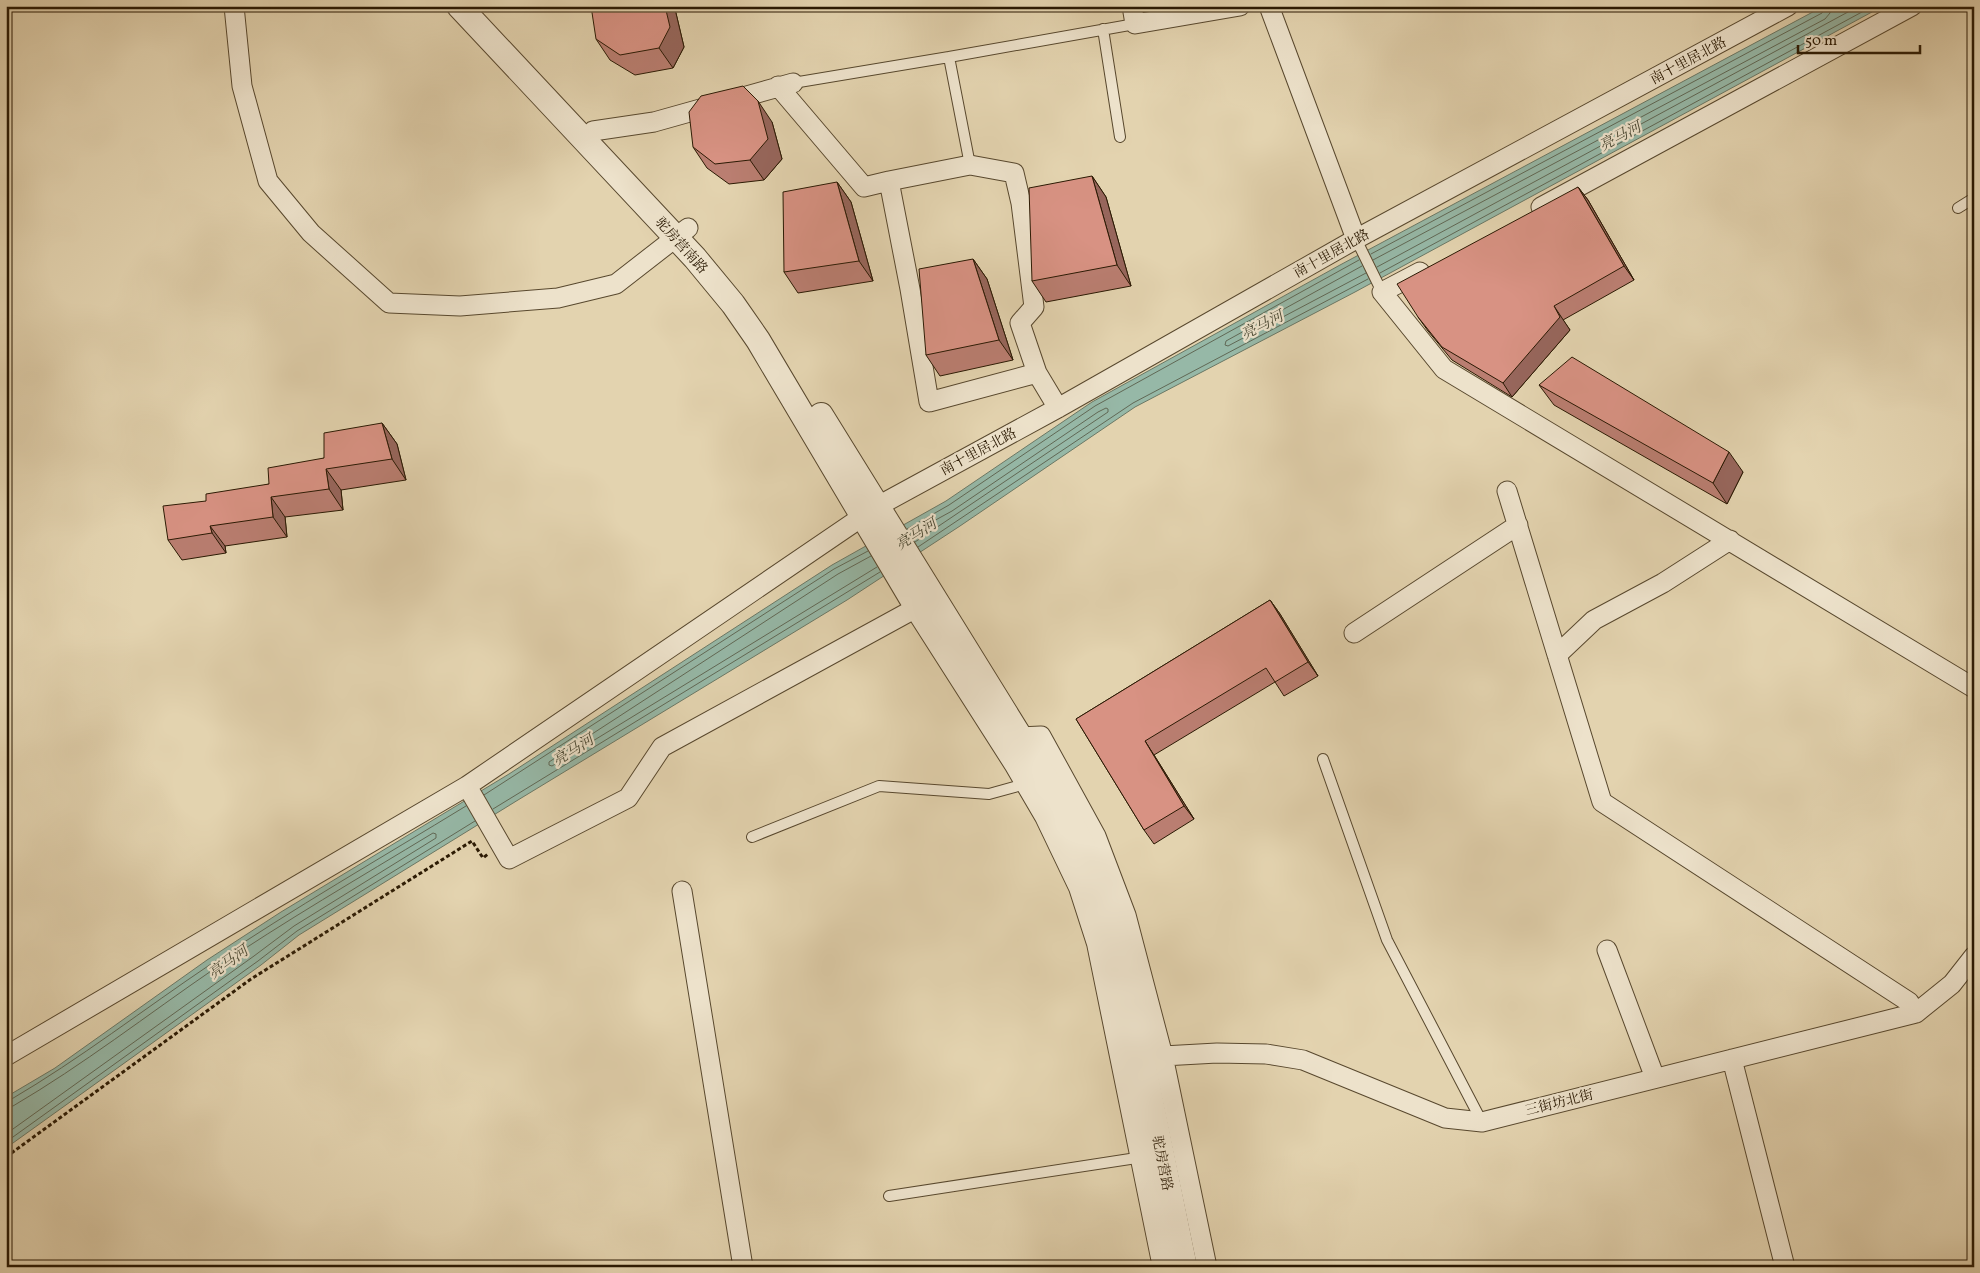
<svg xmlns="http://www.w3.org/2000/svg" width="1980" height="1273" font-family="Vollkorn,'Noto Serif SC',serif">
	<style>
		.water { fill: #96b8a7; stroke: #6b7865 }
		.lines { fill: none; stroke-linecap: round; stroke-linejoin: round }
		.shore { stroke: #606855; stroke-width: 1 }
		.service-casing { stroke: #58482e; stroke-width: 12 }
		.minor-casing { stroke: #58482e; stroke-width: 21 }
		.tertiary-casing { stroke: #58482e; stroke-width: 26 }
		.path { stroke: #2a1903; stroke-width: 3; stroke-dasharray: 4 2.5; stroke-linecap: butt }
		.service { stroke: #ede2cb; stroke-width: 10 }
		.minor { stroke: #ede2cb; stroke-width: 19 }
		.tertiary { stroke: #ede2cb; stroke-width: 24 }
		.wall { fill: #ba7e71; stroke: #2a1903 }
		.shaded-wall { fill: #97665c; stroke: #2a1903 }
		.building { fill: #d89283; stroke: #2a1903 }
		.labels { text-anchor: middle; stroke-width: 4.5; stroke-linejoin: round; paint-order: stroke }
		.street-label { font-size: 14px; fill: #2a1903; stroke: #ede2cb }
		.water-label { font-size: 15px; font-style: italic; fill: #4a4934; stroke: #ede2cb }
	</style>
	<rect width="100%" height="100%" fill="#e3d3af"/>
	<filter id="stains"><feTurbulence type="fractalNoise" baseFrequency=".004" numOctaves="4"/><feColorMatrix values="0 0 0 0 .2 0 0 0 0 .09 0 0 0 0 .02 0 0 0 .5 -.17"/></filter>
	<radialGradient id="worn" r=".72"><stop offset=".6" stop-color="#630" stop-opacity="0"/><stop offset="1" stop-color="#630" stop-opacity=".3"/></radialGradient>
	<!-- water -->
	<path class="water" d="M1824,6H1883L1355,292L1135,407L960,526L847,600L518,800L299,935L261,965L6,1148V1097L55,1068L207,960L281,912L509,774L832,565L946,501L1092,402L1340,265Z"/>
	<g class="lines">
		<!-- shore -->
		<path class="shore" d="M1371,254L1822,13L1825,6
			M1373,260L1825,19L1830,13L1831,6
			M1362,266L1226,341L1225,345L1228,346L1366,273
			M1377,267L1859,6
			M1380,273L1873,6
			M907,529L949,505L1095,406L1359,260
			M910,534L952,511L1098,412L1106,408L1108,409V412L915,542
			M918,547L1133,403L1368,279
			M871,556L838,574L549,762V765L552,766L877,567
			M484,795L834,569L868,551
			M493,809L880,572
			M6,1101L10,1100C80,1059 144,1009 211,964C294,908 381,858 466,806
			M6,1107L13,1106C83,1065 147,1015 214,969C285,921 359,878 433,833L436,834V838L294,926L254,956L6,1134
			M6,1142L258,961L297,931L475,821"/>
		<defs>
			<path id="service" d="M1103,29L1120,137
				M949,57L970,165
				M793,83L949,57L1135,24
				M1958,208L1974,198
				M1356,239L1382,292
				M1323,759L1387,940L1482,1122
				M752,837L879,786L989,794L1029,783
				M889,1196L1143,1157"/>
			<path id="minor" d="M234,6L242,86L268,181L311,233L389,303L460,306L558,298L616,284L688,228
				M1132,6L1135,24L1240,6
				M1269,6L1356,239
				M778,86L864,187L889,181L910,289L929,402L1037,373L1058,408
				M593,131L654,122L793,83
				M889,181L970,165L1014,173L1021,203L1034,307L1020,323L1037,373
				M1541,207L1912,6
				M1420,272L1382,292L1444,369L1974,688
				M1507,491L1602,802L1909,1002L1916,1013
				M1354,633L1518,525
				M1557,655L1594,620L1663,583L1730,540
				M1019,737L1041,736L1096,836L1126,915L1163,1056L1207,1267
				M467,786L509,859L628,798L662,747L927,602
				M682,891L743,1267
				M1607,950L1655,1078
				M6,1056L467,786L878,506L1058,408L1356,239L1788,6
				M1732,1059L1785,1267
				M1130,1061L1163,1056L1217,1053L1266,1054L1303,1060L1445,1118L1482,1122L1916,1013L1952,984L1974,956"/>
			<path id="tertiary" d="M459,6L695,258L733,304L758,340L917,608L1016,763L1047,816L1081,887L1099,943L1165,1267
				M821,415L1060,801L1077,833L1098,880L1119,944L1185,1267"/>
		</defs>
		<!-- service casing -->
		<use href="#service" class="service-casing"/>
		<!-- minor casing -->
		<use href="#minor" class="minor-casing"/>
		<!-- tertiary casing -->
		<use href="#tertiary" class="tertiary-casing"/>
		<!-- path -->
		<path class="path" d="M6,1157L251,979L472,841L483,858L488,854"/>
		<!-- service -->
		<use href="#service" class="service"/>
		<!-- minor -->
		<use href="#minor" class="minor"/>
		<!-- tertiary -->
		<use href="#tertiary" class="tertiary"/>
	</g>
	<!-- wall -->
	<path class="wall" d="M675,9L684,47L673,68L635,75L610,60L596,39Z
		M772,122L782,159L764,180L729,184L707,168L693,147Z
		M1092,176L1106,197L1131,286L1046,302L1032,281Z
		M837,182L851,202L873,281L798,293L784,272Z
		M1578,187L1588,200L1634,280L1563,320L1570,330L1512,397L1452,360L1428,331L1418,317Z
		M973,259L987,279L1013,360L940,376L926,355Z
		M1539,385L1743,472L1727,504L1554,405Z
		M382,423L397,444L406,480L341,490L343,510L285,517L287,537L225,546L226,553L182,560L168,540L206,501L269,484L324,458Z
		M1270,600L1280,614L1318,676L1284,696L1275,682L1154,755L1194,819L1154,844L1144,830L1076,719Z"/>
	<!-- shaded-wall -->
	<path class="shaded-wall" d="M665,6H673L675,9L684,47L673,68L659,48Z
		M758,101L772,122L782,159L764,180L750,160Z
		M1092,176L1106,197L1131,286L1117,265Z
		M837,182L851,202L873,281L859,261Z
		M1578,187L1588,200L1634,280L1624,266Z
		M973,259L987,279L1013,360L999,340Z
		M1554,306L1570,330L1512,397L1503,383Z
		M382,423L397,444L406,480L392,459Z
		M1729,452L1743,472L1727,504L1713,483Z
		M326,469L341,490L343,510L329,489Z
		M271,497L285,517L287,537L273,517Z
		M210,526L225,546L226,553L212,533Z
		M1270,600L1280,614L1318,676L1308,662Z
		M1145,741L1154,755L1194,819L1184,806Z"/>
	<!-- building -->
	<path class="building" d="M591,6H665L670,27L659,48L620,55L596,39Z
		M743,86L758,101L768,139L750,160L715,164L693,147L689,112L701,96Z
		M1092,176L1117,265L1032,281L1029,188Z
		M837,182L859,261L784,272L783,192Z
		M1578,187L1624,266L1554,306L1560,317L1503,383L1442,347L1418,317L1397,284Z
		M973,259L999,340L926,355L919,269Z
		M1572,357L1729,452L1713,483L1539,385Z
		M382,423L392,459L326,469L329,489L271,497L273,517L210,526L212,533L168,540L163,506L206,501V494L269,484L268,468L324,458V433Z
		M1270,600L1308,662L1275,682L1266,668L1145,741L1184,806L1144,830L1076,719Z"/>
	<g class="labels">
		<!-- street labels -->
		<g class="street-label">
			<text transform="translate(1688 60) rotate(-28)" y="5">南十里居北路</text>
			<text transform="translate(682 245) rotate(48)" y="5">驼房营南路</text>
			<text transform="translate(1331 253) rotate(-29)" y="5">南十里居北路</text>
			<text transform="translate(978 451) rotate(-28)" y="5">南十里居北路</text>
			<text transform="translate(1559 1102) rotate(-14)" y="5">三街坊北街</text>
			<text transform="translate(1163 1163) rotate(79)" y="5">驼房营路</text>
		</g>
		<!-- water labels -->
		<g class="water-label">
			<text transform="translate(1620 136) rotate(-28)" y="5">亮马河</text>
			<text transform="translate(1262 325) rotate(-27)" y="5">亮马河</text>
			<text transform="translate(916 534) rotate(-32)" y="5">亮马河</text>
			<text transform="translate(573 750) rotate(-32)" y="5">亮马河</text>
			<text transform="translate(228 962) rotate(-36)" y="5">亮马河</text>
		</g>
	</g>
	<!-- margin -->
	<rect width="1980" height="1273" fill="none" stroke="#e3d3af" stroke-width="25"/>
	<rect x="8" y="8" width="1965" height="1258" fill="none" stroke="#2a1903" stroke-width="2.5"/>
	<rect x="12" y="12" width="1955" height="1248" fill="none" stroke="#2a1903"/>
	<!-- scale -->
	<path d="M1798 45v8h122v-8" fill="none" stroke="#2a1903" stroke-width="2.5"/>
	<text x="1805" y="45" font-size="15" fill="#2a1903" stroke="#ede2cb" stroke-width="4" paint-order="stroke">50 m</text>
	<rect width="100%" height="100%" filter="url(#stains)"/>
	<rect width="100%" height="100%" fill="url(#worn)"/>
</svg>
